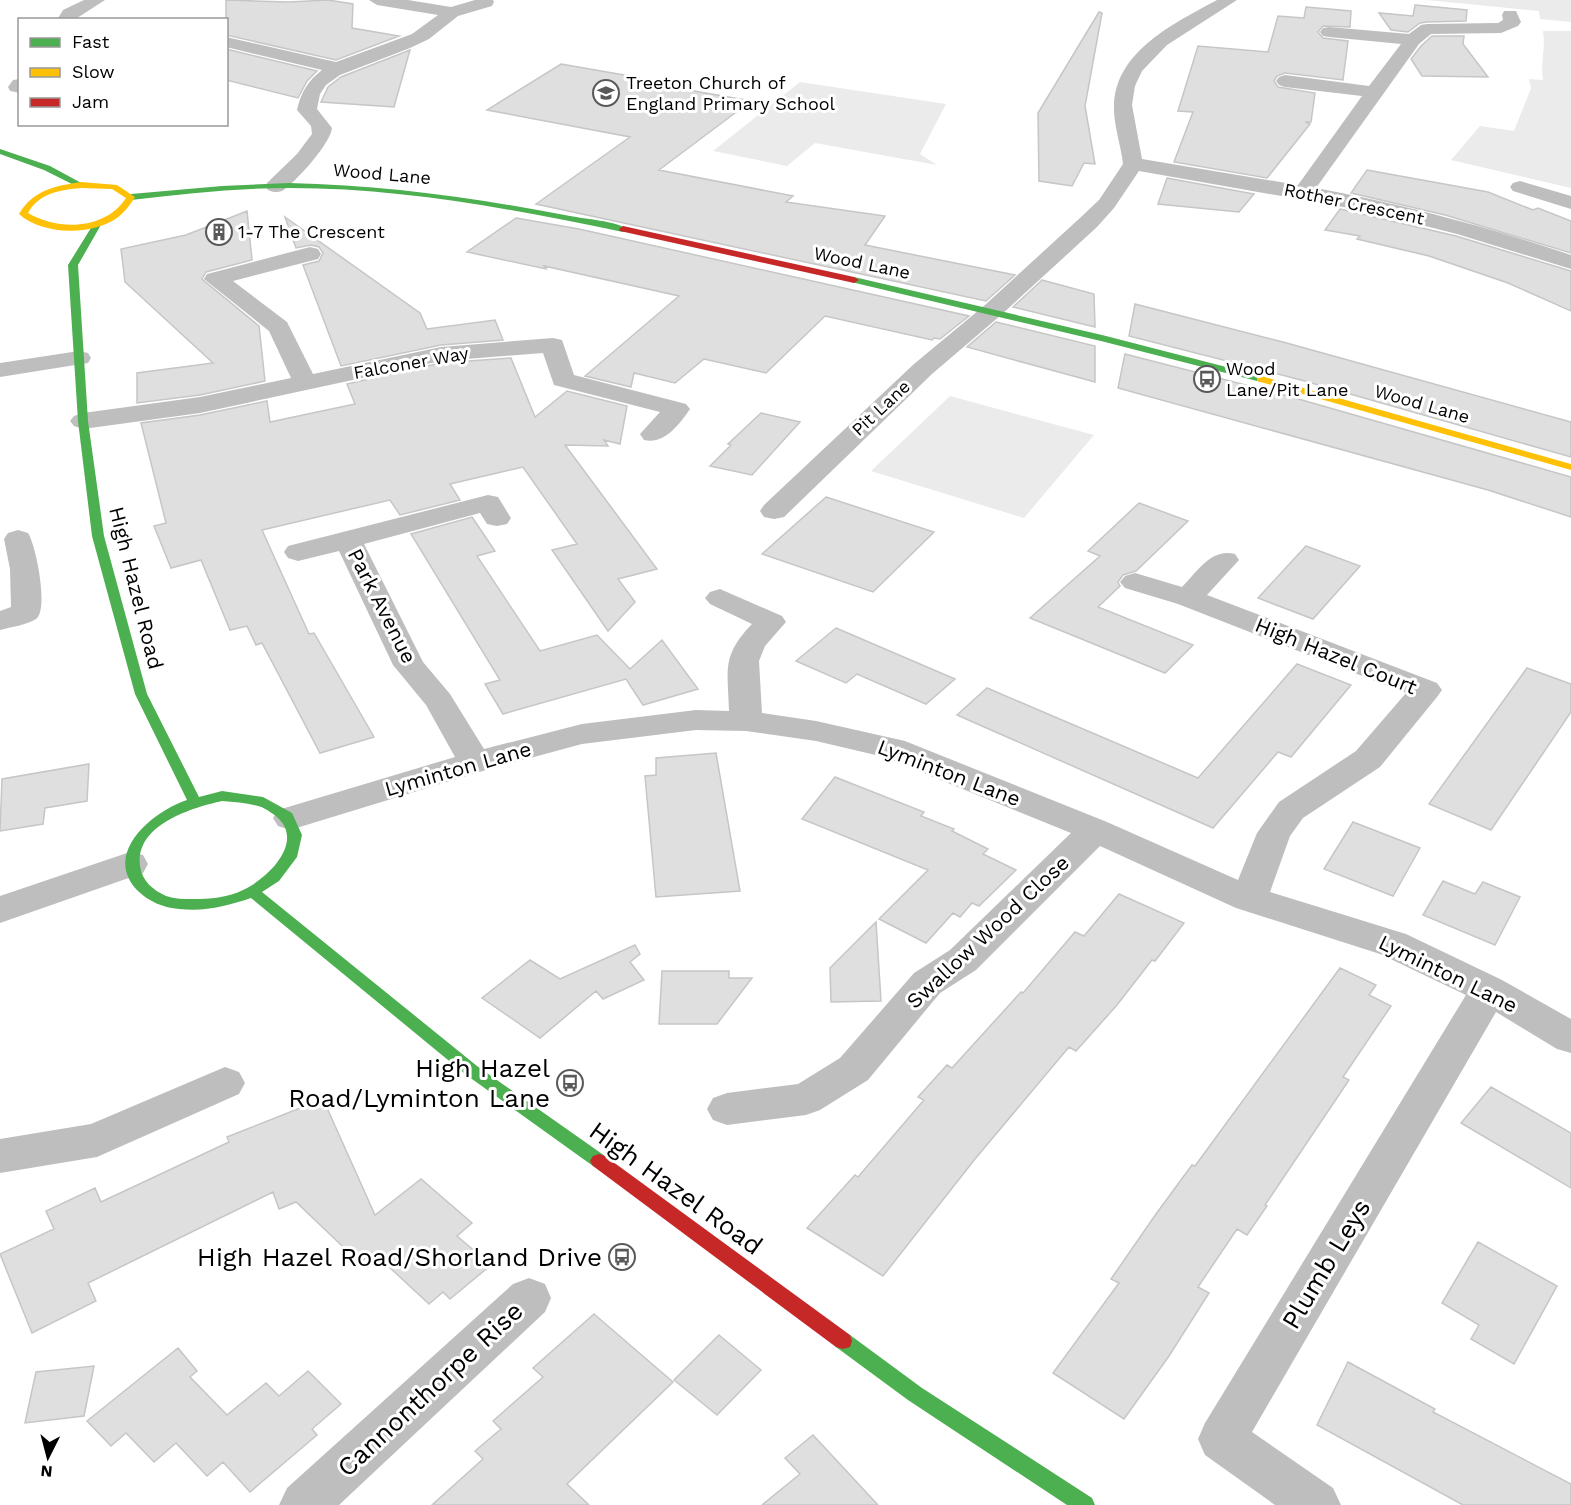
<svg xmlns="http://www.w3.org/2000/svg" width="1571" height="1505" font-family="'Work Sans',sans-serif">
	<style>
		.green { fill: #ebebeb }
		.building { fill: #dfdfdf; stroke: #c6c6c6; stroke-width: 1.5 }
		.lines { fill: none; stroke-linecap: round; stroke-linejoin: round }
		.street { fill: #bebebe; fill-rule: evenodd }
		.fast { fill: #4caf50; fill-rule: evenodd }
		.slow { fill: #ffc107; fill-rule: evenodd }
		.jam { fill: #c62828; fill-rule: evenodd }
		.labels { text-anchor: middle; stroke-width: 6; stroke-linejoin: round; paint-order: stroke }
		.far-poi-label { font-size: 18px; fill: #000; stroke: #fff; text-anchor: start }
		.far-street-label { font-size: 18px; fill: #000; stroke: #fff }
		.street-label { font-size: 21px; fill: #000; stroke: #fff }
		.near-poi-label { font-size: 26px; fill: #000; stroke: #fff; text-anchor: end }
		.near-street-label { font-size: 26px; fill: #000; stroke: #fff }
	</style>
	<rect width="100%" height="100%" fill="#fff"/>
	<!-- green -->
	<path class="green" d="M1426,0H1571V22L1540,19L1539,11Z
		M1543,31H1571V188L1451,160L1480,126L1514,131L1531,88L1529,79L1543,80C1540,62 1546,50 1543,31Z
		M800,82L946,104L920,154L937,165L815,143L787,166L713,151Z
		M950,396L1094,435L1024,518L871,471Z"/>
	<!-- building -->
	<path class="building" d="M226,0L289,2L328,0L353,4L352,28L399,36L336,60L226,35Z
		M1415,5L1467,10L1466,21L1427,22L1420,23L1408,32L1391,30L1379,13L1413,16Z
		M1306,7L1351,11L1350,27L1323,26L1318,32L1323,38L1348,41L1343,80L1285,73L1277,76L1274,81L1278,87L1315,93L1311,122H1305L1310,124L1267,178L1174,162L1193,112L1178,111L1198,46L1268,52L1278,16L1304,18Z
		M1099,12L1102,13L1085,106L1095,164L1084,163L1072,186L1039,181L1038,113Z
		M1432,36H1464L1463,44L1488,77L1422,76L1411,59L1421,46Z
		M226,49L317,71L307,81L298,98L226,80Z
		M410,50L394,107L321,102L328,87L341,77Z
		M561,64L687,86L683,89L751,101L659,170L793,196L786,202L885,216L865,245L1015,275L986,301L536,204L630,137L487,110Z
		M1367,170L1488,192L1533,210L1538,208L1571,221V253L1445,215L1351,193Z
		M1167,178L1254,194L1239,212L1158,204Z
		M1340,209L1456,236L1571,271V311L1508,283L1429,256L1357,239L1360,236L1325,230Z
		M247,211L252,260L206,272L202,279L259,326L265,381L200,395L137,403V373L213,363L125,282L121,249L186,235Z
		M285,217L420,313L427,329L495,320L503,340L441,345L341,366L303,265L319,261L323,253L319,247L311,245L296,248Z
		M516,218L579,229L969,316L940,339L934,338L932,340L825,316L766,373L704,359L675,383L634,373L631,387L585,376L679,296L544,266L546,269L467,252Z
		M1042,280L1094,294L1095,327L1013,307Z
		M1135,304L1283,342L1571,422V457L1301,380L1129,336Z
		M996,322L1095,346V382L967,347Z
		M1125,354L1281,394L1571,477V517L1488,490L1118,388Z
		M511,358L535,417L567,391L627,406L620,444L604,440L608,446L565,445L657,569L618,579L635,602L608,631L552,550L577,544L523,467L450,484L460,500L400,515L390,500L262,530L309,634L314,633L374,737L320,753L262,643L256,645L247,626L230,630L201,560L171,568L154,526L166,523L141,423L200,415L267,401L270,422L355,404L347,384L441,363Z
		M761,413L800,422L752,475L710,466L731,445L728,444Z
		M826,497L934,532L873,592L762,554Z
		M1139,503L1188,521L1136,571L1123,575L1118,582L1120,586L1098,607L1193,645L1165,673L1030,618L1100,556L1088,551Z
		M472,517L495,551L477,556L540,651L597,635L630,669L662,640L698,689L643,705L626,679L503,714L485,684L500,680L411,534Z
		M1306,546L1360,566L1313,619L1258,598Z
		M836,628L955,679L926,704L857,674L846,683L796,661Z
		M1297,664L1351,685L1291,757L1278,752L1213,828L957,715L987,688L1198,778Z
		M1527,668L1571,684V712L1491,830L1429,804Z
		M716,753L740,891L656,897L645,776L656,775V758Z
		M89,764L87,801L45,808L43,824L0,831L2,779Z
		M835,777L924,812L921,816L954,829L952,831L988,849L983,854L1016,870L979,906L972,903L960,917L953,913L926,943L879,919L928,870L802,819Z
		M1353,822L1420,848L1393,896L1324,869Z
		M1443,881L1475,894L1483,882L1520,897L1495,945L1423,915Z
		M1119,894L1184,923L1155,961L1152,960L1117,1005L1076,1051L1069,1047L975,1159L883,1276L807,1228L855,1175L858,1177L924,1100L918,1097L947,1065L952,1068L1021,992L1023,993L1075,932L1084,936Z
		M876,922L881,1001L831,1002L830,968Z
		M635,945L640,954L630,962L644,980L603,999L596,991L540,1038L482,998L530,960L560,979Z
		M1340,968L1376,985L1369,995L1391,1006L1343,1077L1349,1080L1265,1205L1267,1206L1247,1235L1237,1229L1198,1287L1209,1293L1169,1356L1124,1419L1053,1373L1119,1283L1111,1279L1156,1214L1192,1165L1195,1166Z
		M662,971H729V978H752L717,1024H659Z
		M1491,1087L1571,1133V1188L1461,1123Z
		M323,1099L375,1215L421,1179L472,1223L457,1236L491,1265L450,1299L443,1292L429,1304L373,1252L360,1263L296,1202L279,1209L273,1192L88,1283L96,1301L32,1333L0,1254L54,1229L46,1211L95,1188L101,1202L229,1142L227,1137Z
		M1478,1242L1557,1286L1514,1364L1471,1339L1479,1325L1442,1303Z
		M594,1314L673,1382L567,1484L589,1505H432L483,1459L475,1451L501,1429L493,1421L543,1377L533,1368Z
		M719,1335L761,1370L717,1415L674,1380Z
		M178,1348L197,1371L190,1377L227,1415L266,1383L279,1396L308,1371L341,1404L312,1429L317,1435L250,1492L223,1462L207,1476L176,1443L154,1462L126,1433L111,1446L87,1421Z
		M1348,1362L1435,1409L1433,1412L1571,1484V1505H1463L1317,1425Z
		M94,1366L84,1416L25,1423L36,1372Z
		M813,1435L878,1505H762L800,1474L785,1458Z"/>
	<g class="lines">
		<!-- street -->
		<path class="street" d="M84,0H105L74,20H57L63,10Z
			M369,0H408L451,7L475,0H493L494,2L492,6L458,16L429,39L410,48L340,75L326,85L320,94L317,109L332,128C331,143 295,183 282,191C277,193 272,192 268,190L265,186L268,182L297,154L312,134L311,126L297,110C301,92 308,81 322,70L226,47V37L336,62L412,34L438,15L377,5Z
			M1217,0H1237L1167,45L1142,71L1135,86L1132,105L1142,159L1298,185L1362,96L1285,87L1279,85L1276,81L1279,77L1285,75L1369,86L1401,44L1329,37L1323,36L1320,32L1323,28L1329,27L1409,34L1421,25L1427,24L1498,23L1503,20L1502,15L1504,11H1516L1521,22L1518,26L1501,33L1431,34L1419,44L1316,188C1403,204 1487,227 1571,255V269L1457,234L1366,211L1139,171L1114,208L1097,227L1001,315L932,374L784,517L774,519L764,517L760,511L764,505L914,364L985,305L1081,217L1099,200L1123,164C1121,145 1113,124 1114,104C1117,50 1175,23 1217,0Z
			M20,79V93L10,91L8,87L13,80Z
			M1520,181L1571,196V209L1513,191L1510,187L1513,183Z
			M310,247L318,249L321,254L318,259L233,281L287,322L313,374L441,347L553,338L562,340L574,375L686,404L690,409C679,425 664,445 644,440L640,434L660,412L554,385L543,353L441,361L200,413L83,429L74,426L70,421L74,416L83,413L200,397L291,378L269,331L204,279L207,274Z
			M79,351L88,353L91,358L88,363L0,377V363Z
			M488,495L498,497L511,518L507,524L497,526L487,524L480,513L364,544L423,662L450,694L484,749L582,724L696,710L729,711C728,670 721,656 752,624L710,604L705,598L710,592L720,589L782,616L786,622L765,646L759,661L762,713L816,721L905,741L1107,822L1238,880L1257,833L1279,802L1356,751L1406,693L1178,604L1125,588L1120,582L1125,576L1135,573L1182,587C1198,571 1211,548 1235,554L1239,560L1207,595L1437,683L1442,690L1437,697L1380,767L1303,818L1290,836L1270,892L1406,934L1502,980L1571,1019V1053L1557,1049L1496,1012L1252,1432L1333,1488L1341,1505H1275L1205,1455L1198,1439L1205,1423L1466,995L1380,954L1236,908L1100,846L976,970L940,993L868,1080L820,1110L806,1115L727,1125L713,1120L707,1109L713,1098L727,1093L798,1084L840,1058L914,973L950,950L1071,833L884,757L816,741L746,731L696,730L582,744L486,770L290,830L278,826L273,818L278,810L455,757L426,705L393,665L339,551L298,561L288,558L284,552L288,546Z
			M18,530L28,533C36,545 49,610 36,619C27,625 11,627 0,630V611L11,607L10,569L4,539L8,533Z
			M130,852L143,855L148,864L143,873L0,923V896Z
			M225,1067L239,1072L245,1083L239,1094L97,1157L0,1173V1139L91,1124Z
			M529,1278L545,1284L551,1298L545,1312L339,1505H279L287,1488L513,1284Z"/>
		<!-- fast -->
		<path class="fast" d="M0,149L50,166L85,185L78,187L44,170L0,154Z
			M289,183C384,185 477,198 570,216C585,219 616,221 627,229L623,232C513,209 402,188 290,188C237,188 184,194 131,200L127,197L131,194L222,186Z
			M98,220L102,223L78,265L88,421L104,536L147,694L199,797L222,791L263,797L292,813L302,835L297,857L279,881L262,892L477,1066L605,1156L608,1161L605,1166L599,1168L593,1166L465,1074L251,898C227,906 205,912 179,909C164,908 148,901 138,891C101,854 153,811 187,800L135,694L92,536L78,421L68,265L94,223ZM222,801C234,802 247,803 258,806C263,807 267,810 270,812C310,836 271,877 243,890C227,898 210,899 193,899C184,899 175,899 166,896C153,890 142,881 140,866C135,825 191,808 222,801Z
			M854,277L1102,335L1265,377L1266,379L1261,382L1101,341L851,282V278Z
			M843,1333L850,1335L922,1388L1092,1498L1095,1505H1067L908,1400L836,1347L834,1341L836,1335Z"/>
		<!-- slow -->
		<path class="slow" d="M81,182L117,185L135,197C130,205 125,212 117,218C91,236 42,235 19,214C33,190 55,186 81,182ZM81,188L112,189L126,198C105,230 59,231 28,213C39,193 60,190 81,188Z
			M1261,376L1571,464V470L1257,381V377Z"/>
		<!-- jam -->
		<path class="jam" d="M623,226L854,277L859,280L854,283L620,231L619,229Z
			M599,1154L605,1156L850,1335L852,1341L850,1347L843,1349L836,1347L593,1166L590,1161L593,1156Z"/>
	</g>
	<!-- icons -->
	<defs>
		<symbol id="school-ring" viewBox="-11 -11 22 22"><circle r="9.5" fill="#fff" stroke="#595959" stroke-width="1.5"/><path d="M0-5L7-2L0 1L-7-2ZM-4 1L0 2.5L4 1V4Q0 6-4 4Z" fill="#595959"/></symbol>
		<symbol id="building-ring" viewBox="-11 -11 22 22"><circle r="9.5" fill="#fff" stroke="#595959" stroke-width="1.5"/><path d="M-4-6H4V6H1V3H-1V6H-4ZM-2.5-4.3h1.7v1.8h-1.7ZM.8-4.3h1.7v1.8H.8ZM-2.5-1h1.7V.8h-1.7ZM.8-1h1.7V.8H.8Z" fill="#595959"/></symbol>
		<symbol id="bus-ring" viewBox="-11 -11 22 22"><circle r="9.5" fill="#fff" stroke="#595959" stroke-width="1.5"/><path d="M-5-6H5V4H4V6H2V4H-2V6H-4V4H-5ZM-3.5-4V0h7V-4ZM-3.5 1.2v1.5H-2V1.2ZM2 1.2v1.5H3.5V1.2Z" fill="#595959"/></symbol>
	</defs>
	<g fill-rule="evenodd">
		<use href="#school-ring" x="591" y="78" width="30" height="30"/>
		<use href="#building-ring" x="204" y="217" width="30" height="30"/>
		<use href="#bus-ring" x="1192" y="364" width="30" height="30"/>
		<use href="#bus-ring" x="555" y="1068" width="30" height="30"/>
		<use href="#bus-ring" x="607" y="1242" width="30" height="30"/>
	</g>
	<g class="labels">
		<!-- far-poi labels -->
		<g class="far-poi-label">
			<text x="626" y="89">Treeton Church of<tspan x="626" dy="21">England Primary School</tspan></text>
			<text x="238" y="238">1-7 The Crescent</text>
			<text x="1226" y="375">Wood<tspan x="1226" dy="21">Lane/Pit Lane</tspan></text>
		</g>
		<!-- far-street labels -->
		<g class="far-street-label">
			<text transform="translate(382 174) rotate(5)" y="6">Wood Lane</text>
			<text transform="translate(1354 204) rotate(12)" y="6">Rother Crescent</text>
			<text transform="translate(862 263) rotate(12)" y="6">Wood Lane</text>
			<text transform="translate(411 363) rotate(-10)" y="6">Falconer Way</text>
			<text transform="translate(1422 404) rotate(16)" y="6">Wood Lane</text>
			<text transform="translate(881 408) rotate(-43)" y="6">Pit Lane</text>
		</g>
		<!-- street labels -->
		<g class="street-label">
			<text transform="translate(136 588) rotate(76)" y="7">High Hazel Road</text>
			<text transform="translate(382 606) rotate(63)" y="7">Park Avenue</text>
			<text transform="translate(1336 656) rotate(22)" y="7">High Hazel Court</text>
			<text transform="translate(458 769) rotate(-16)" y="7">Lyminton Lane</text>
			<text transform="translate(949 773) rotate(21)" y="7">Lyminton Lane</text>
			<text transform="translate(988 932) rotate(-43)" y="7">Swallow Wood Close</text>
			<text transform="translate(1448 974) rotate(26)" y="7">Lyminton Lane</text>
		</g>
		<!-- near-poi labels -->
		<g class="near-poi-label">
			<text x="550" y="1077">High Hazel<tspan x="550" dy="30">Road/Lyminton Lane</tspan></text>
			<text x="602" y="1266">High Hazel Road/Shorland Drive</text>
		</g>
		<!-- near-street labels -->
		<g class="near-street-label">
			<text transform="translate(676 1188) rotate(36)" y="9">High Hazel Road</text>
			<text transform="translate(1326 1264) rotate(-59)" y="9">Plumb Leys</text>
			<text transform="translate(430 1389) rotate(-43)" y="9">Cannonthorpe Rise</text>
		</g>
	</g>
	<!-- legend -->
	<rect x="18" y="18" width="210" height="108" fill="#ffffff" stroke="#999999" stroke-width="1.5"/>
	<rect x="30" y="38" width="30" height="9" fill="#4caf50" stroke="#999999" stroke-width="1.5"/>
	<text x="72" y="48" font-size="18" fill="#000000">Fast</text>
	<rect x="30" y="68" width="30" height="9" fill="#ffc107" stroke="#999999" stroke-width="1.5"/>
	<text x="72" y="78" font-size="18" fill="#000000">Slow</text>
	<rect x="30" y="98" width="30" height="9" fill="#c62828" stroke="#999999" stroke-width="1.5"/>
	<text x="72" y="108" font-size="18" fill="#000000">Jam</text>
	<!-- north arrow -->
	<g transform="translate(48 1457) rotate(186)" stroke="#ffffff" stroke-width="4.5" paint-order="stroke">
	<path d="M0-4.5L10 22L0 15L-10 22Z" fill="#000000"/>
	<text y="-9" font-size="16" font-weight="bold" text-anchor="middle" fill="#000000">N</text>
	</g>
</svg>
